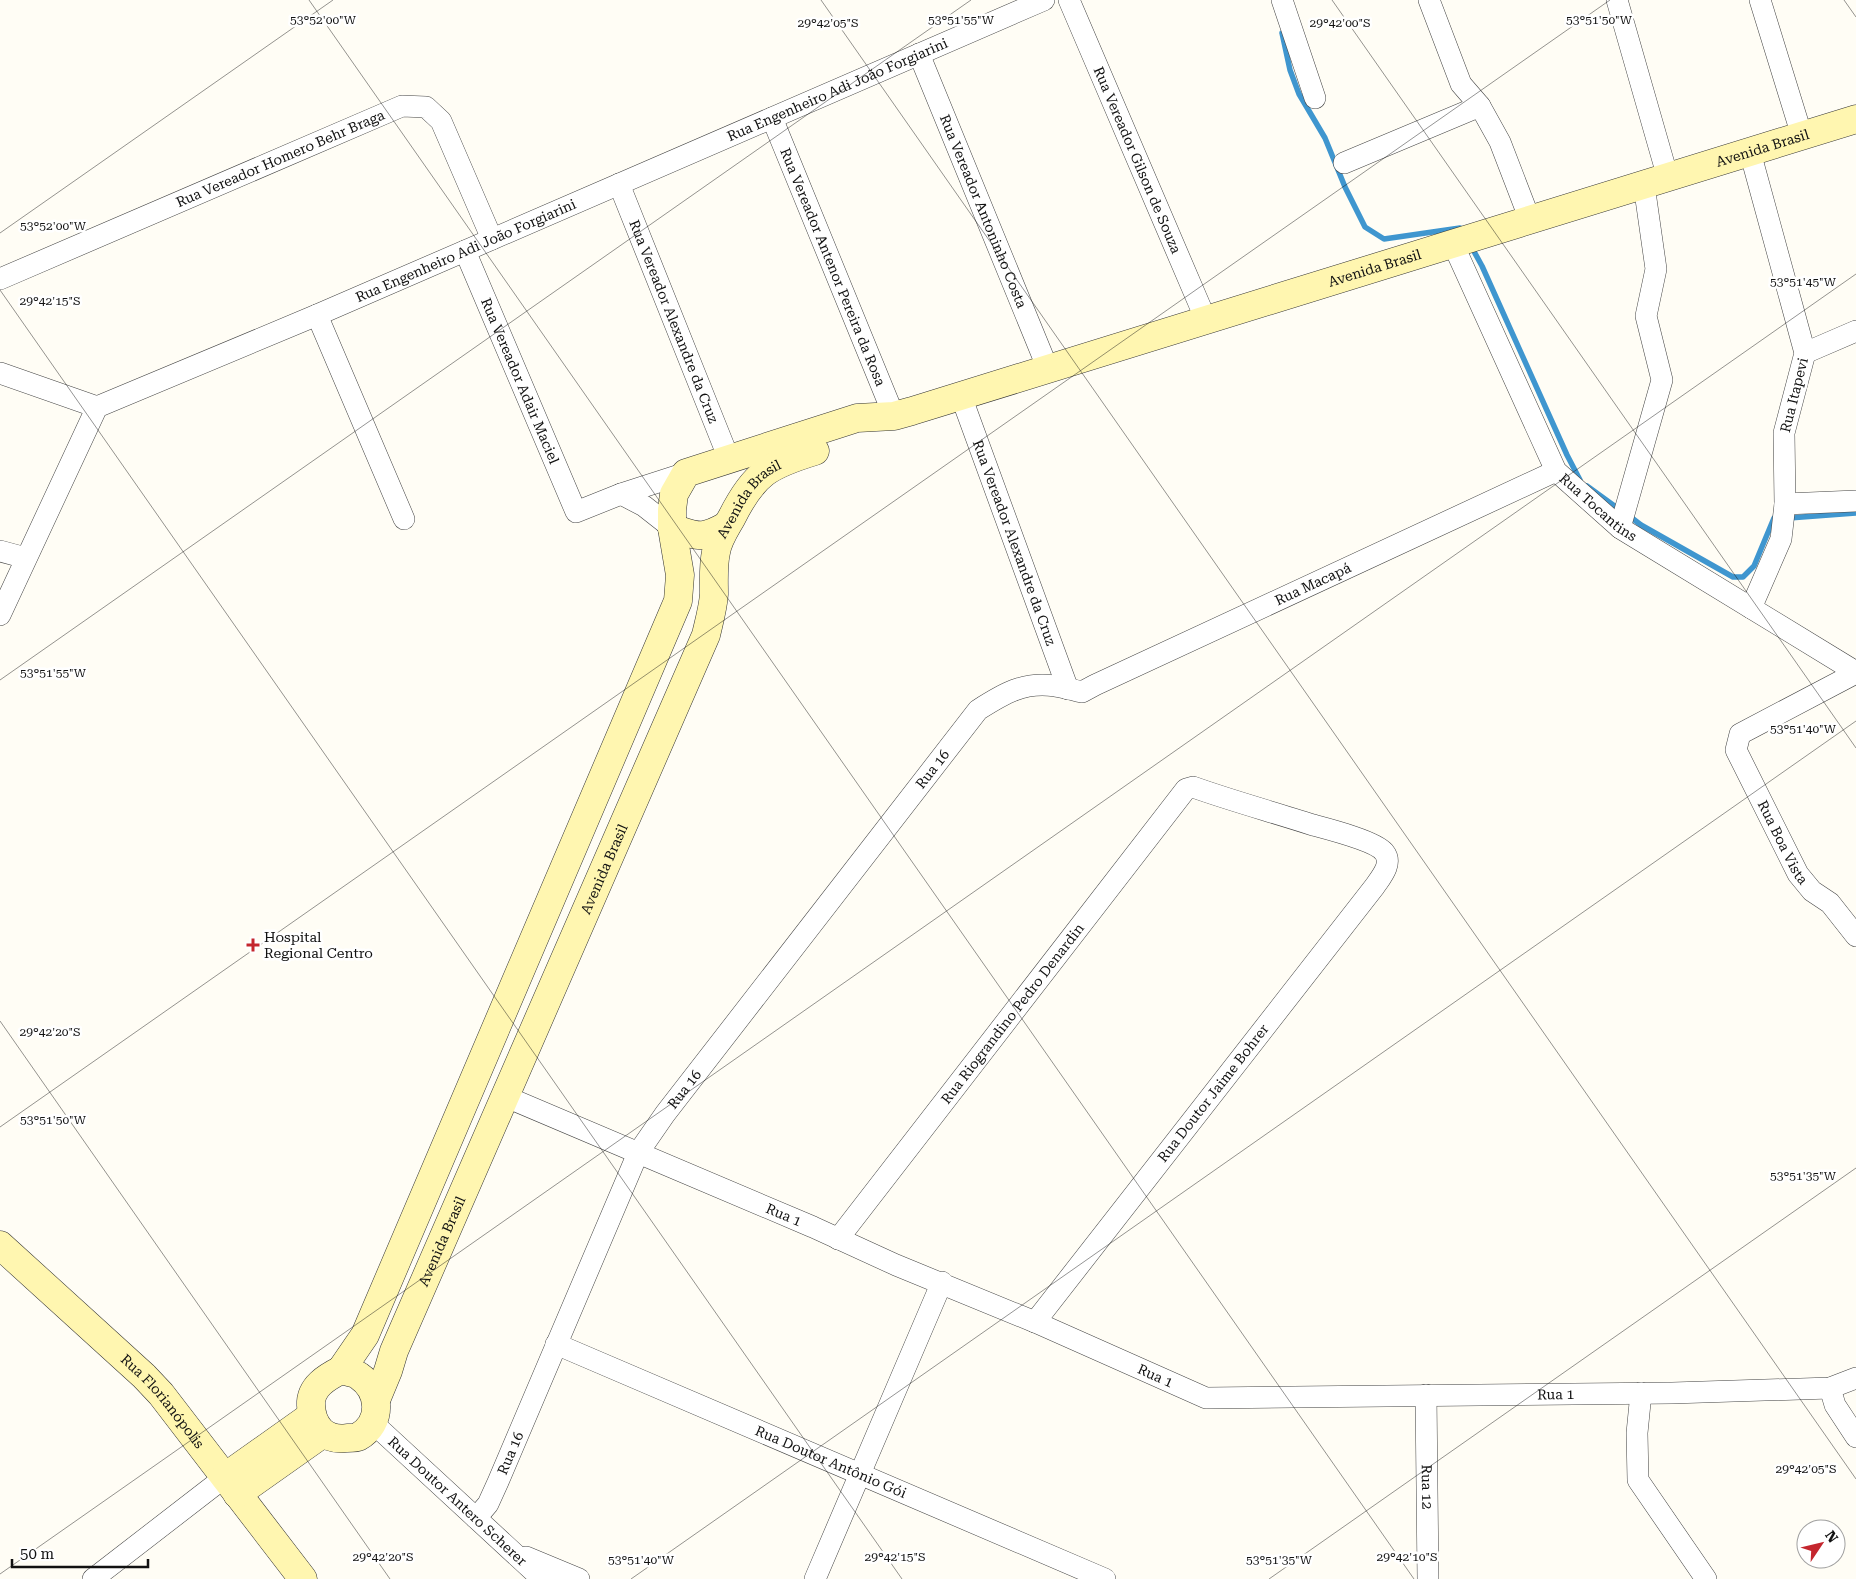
<svg xmlns="http://www.w3.org/2000/svg" width="1856" height="1579" font-family="'Roboto Serif',serif">
	<style>
		.lines { fill: none; stroke-linecap: round; stroke-linejoin: round }
		.stream { stroke: #3f96cf; stroke-width: 5.5 }
		.street-casing { stroke: #444; stroke-width: 22 }
		.secondary-casing { stroke: #333; stroke-width: 29 }
		.street { stroke: #fff; stroke-width: 21 }
		.secondary { stroke: #fff6b0; stroke-width: 28 }
		.ticks { fill: none; stroke: #111; stroke-width: 1; stroke-opacity: 0.45 }
		.poi-dot { fill: #c4262e; stroke: #fff; stroke-width: 2 }
		.labels { text-anchor: middle; stroke-width: 5; stroke-linejoin: round; paint-order: stroke }
		.street-label { font-size: 14px; fill: #111; stroke: #fff }
		.poi-label { font-size: 14px; fill: #111; stroke: #fff; text-anchor: start }
		.ticks-label { font-size: 12px; text-anchor: middle; fill: #111; stroke: #fff; stroke-width: 5; stroke-linejoin: round; paint-order: stroke }
	</style>
	<rect width="100%" height="100%" fill="#fffdf5"/>
	<g class="lines">
		<!-- stream -->
		<path class="stream" d="M1282,33L1290,70L1299,94L1325,138L1345,187L1365,227L1384,239L1460,228
			M1471,246L1482,266L1567,455L1580,480
			M1587,486L1620,510
			M1628,515L1641,525L1733,577H1743L1754,566L1774,518H1777
			M1789,518L1856,513"/>
		<defs>
			<g id="street">
				<path id="s1" d="M1069,0L1206,320"/>
				<path d="M1282,0L1315,98"/>
				<path d="M1429,0L1461,84L1480,106L1500,142L1530,220"/>
				<path d="M1617,0L1668,178"/>
				<path d="M1760,0L1802,136"/>
				<path id="s2" d="M919,54L1048,369"/>
				<path id="s3" d="M772,118L894,416"/>
				<path d="M1750,152L1805,353L1784,433L1785,504L1781,539L1751,608"/>
				<path d="M1344,163L1480,106"/>
				<path id="s4" d="M619,184L729,459"/>
				<path id="s5" d="M1453,244L1556,471L1620,528L1856,672"/>
				<path id="s6" d="M465,251L576,512L621,494L686,473"/>
				<path id="s7" d="M0,279L402,106L426,107L441,121L492,239"/>
				<path d="M317,315L404,519"/>
				<path d="M1805,353L1856,331"/>
				<path d="M0,373L97,407"/>
				<path id="s8" d="M961,396L1068,689"/>
				<path d="M621,494L644,506L672,528"/>
				<path d="M1785,504L1856,501"/>
				<path d="M1620,528L1662,380L1646,316L1656,269L1644,185"/>
				<path d="M0,551L26,558"/>
				<path id="s9" d="M0,615L97,407L317,315L1044,0"/>
				<path id="s10" d="M1856,673L1740,734L1736,750L1798,874L1812,891L1830,903L1856,936"/>
				<path id="s11" d="M504,1096L813,1227L896,1265L1035,1322L1206,1398L1672,1393L1830,1388L1856,1378"/>
				<path id="s12" d="M838,1239L1186,789L1193,787C1232,801 1273,812 1313,825C1328,829 1375,841 1384,852C1393,863 1382,876 1375,886L1035,1322"/>
				<path id="s13" d="M556,1344L1105,1579"/>
				<path d="M1830,1388L1835,1405L1856,1437"/>
				<path d="M1641,1393L1637,1433L1638,1480L1706,1579"/>
				<path id="s14" d="M1426,1395L1428,1579"/>
				<path id="s15" d="M373,1423L542,1579"/>
				<path id="s16" d="M476,1518L488,1504L498,1482L638,1153L665,1114L978,710C1003,694 1024,681 1055,686C1064,687 1073,690 1082,692L1095,685L1556,471"/>
				<path d="M526,1557L579,1579"/>
				<path d="M93,1579L225,1477"/>
				<path d="M815,1579L942,1282"/>
			</g>
			<g id="secondary">
				<path d="M672,528C698,536 701,540 726,526"/>
				<path id="s17" d="M0,1245L144,1376L161,1394L303,1579"/>
				<path id="s18" d="M341,1370L365,1335L678,601L680,575L672,528V510L674,494L686,473L857,418L894,416L912,411L1856,119"/>
				<path d="M341,1370C347,1372 355,1373 359,1376C381,1391 383,1423 358,1437C356,1438 350,1438 347,1438C325,1441 312,1427 311,1405C310,1387 327,1377 341,1370Z"/>
				<path id="s19" d="M376,1400L388,1371L394,1351L706,635C709,622 713,608 714,594C714,580 713,566 716,552C718,539 726,528 732,517C754,473 769,465 815,451"/>
				<path d="M225,1477L311,1416"/>
				<path d="M237,1494L322,1434"/>
			</g>
		</defs>
		<!-- street casing -->
		<use href="#street" class="street-casing"/>
		<!-- secondary casing -->
		<use href="#secondary" class="secondary-casing"/>
		<!-- street -->
		<use href="#street" class="street"/>
		<!-- secondary -->
		<use href="#secondary" class="secondary"/>
	</g>
	<!-- ticks -->
	<path class="ticks" d="M309,0L1414,1579M821,0L1856,1479M1332,0L1856,748M1844,0L1856,17M0,233L333,0M0,290L902,1579M0,680L971,0M0,1021L390,1579M0,1127L1610,0M0,1574L1856,274M631,1579L1856,721M1269,1579L1856,1168"/>
	<!-- markers -->
	<path class="poi-dot" d="M250.5 937.5h5v5h5v5h-5v5h-5v-5h-5v-5h5z"/>
	<g class="labels">
		<!-- street labels -->
		<g class="street-label">
			<text dy="5" stroke="none"><textPath href="#s9" startOffset="1035">Rua Engenheiro Adi João Forgiarini</textPath></text>
			<text dy="5" stroke="none"><textPath href="#s18" startOffset="2098">Avenida Brasil</textPath></text>
			<text dy="5" stroke="none"><textPath href="#s7" startOffset="305">Rua Vereador Homero Behr Braga</textPath></text>
			<text dy="5" stroke="none"><textPath href="#s1" startOffset="174">Rua Vereador Gilson de Souza</textPath></text>
			<text dy="5" stroke="none"><textPath href="#s2" startOffset="170">Rua Vereador Antoninho Costa</textPath></text>
			<text dy="5" stroke="none"><textPath href="#s9" startOffset="630">Rua Engenheiro Adi João Forgiarini</textPath></text>
			<text dy="5" stroke="none"><textPath href="#s3" startOffset="161">Rua Vereador Antenor Pereira da Rosa</textPath></text>
			<text dy="5" stroke="none"><textPath href="#s18" startOffset="1692">Avenida Brasil</textPath></text>
			<text dy="5" stroke="none"><textPath href="#s4" startOffset="148">Rua Vereador Alexandre da Cruz</textPath></text>
			<text dy="5" stroke="none"><textPath href="#s6" startOffset="141">Rua Vereador Adair Maciel</textPath></text>
			<text transform="translate(1794 395) rotate(-76)" y="5">Rua Itapevi</text>
			<text dy="5" stroke="none"><textPath href="#s19" startOffset="981">Avenida Brasil</textPath></text>
			<text dy="5" stroke="none"><textPath href="#s5" startOffset="305">Rua Tocantins</textPath></text>
			<text dy="5" stroke="none"><textPath href="#s8" startOffset="156">Rua Vereador Alexandre da Cruz</textPath></text>
			<text dy="5" stroke="none"><textPath href="#s16" startOffset="1324">Rua Macapá</textPath></text>
			<text dy="5" stroke="none"><textPath href="#s16" startOffset="884">Rua 16</textPath></text>
			<text dy="5" stroke="none"><textPath href="#s10" startOffset="251">Rua Boa Vista</textPath></text>
			<text dy="5" stroke="none"><textPath href="#s19" startOffset="578">Avenida Brasil</textPath></text>
			<text dy="5" stroke="none"><textPath href="#s12" startOffset="285">Rua Riograndino Pedro Denardin</textPath></text>
			<text dy="5" stroke="none"><textPath href="#s16" startOffset="479">Rua 16</textPath></text>
			<text transform="translate(1213 1093) rotate(-52)" y="5">Rua Doutor Jaime Bohrer</text>
			<text dy="5" stroke="none"><textPath href="#s11" startOffset="304">Rua 1</textPath></text>
			<text dy="5" stroke="none"><textPath href="#s19" startOffset="172">Avenida Brasil</textPath></text>
			<text dy="5" stroke="none"><textPath href="#s11" startOffset="709">Rua 1</textPath></text>
			<text dy="5" stroke="none"><textPath href="#s11" startOffset="1114">Rua 1</textPath></text>
			<text dy="5" stroke="none"><textPath href="#s17" startOffset="226">Rua Florianópolis</textPath></text>
			<text dy="5" stroke="none"><textPath href="#s16" startOffset="74">Rua 16</textPath></text>
			<text dy="5" stroke="none"><textPath href="#s13" startOffset="299">Rua Doutor Antônio Gói</textPath></text>
			<text dy="5" stroke="none"><textPath href="#s14" startOffset="92">Rua 12</textPath></text>
			<text dy="5" stroke="none"><textPath href="#s15" startOffset="115">Rua Doutor Antero Scherer</textPath></text>
		</g>
		<!-- poi labels -->
		<g class="poi-label">
			<text x="264" y="942">Hospital<tspan x="264" dy="16">Regional Centro</tspan></text>
		</g>
	</g>
	<g class="ticks-label">
		<text x="1599" y="24">53°51'50"W</text>
		<text x="323" y="24">53°52'00"W</text>
		<text x="961" y="24">53°51'55"W</text>
		<text x="828" y="27">29°42'05"S</text>
		<text x="1340" y="27">29°42'00"S</text>
		<text x="53" y="230">53°52'00"W</text>
		<text x="1803" y="286">53°51'45"W</text>
		<text x="50" y="305">29°42'15"S</text>
		<text x="53" y="677">53°51'55"W</text>
		<text x="1803" y="733">53°51'40"W</text>
		<text x="50" y="1036">29°42'20"S</text>
		<text x="53" y="1124">53°51'50"W</text>
		<text x="1803" y="1180">53°51'35"W</text>
		<text x="1806" y="1473">29°42'05"S</text>
		<text x="383" y="1561">29°42'20"S</text>
		<text x="895" y="1561">29°42'15"S</text>
		<text x="1407" y="1561">29°42'10"S</text>
		<text x="641" y="1564">53°51'40"W</text>
		<text x="1279" y="1564">53°51'35"W</text>
	</g>
	<!-- north arrow -->
	<g transform="translate(1821 1544) rotate(55)"><circle r="24" fill="#ffffff" stroke="#a0a0a0"/>
	<path d="M0-4L9 19L0 12L-9 19Z" fill="#c4262e"/>
	<text y="-8" font-size="14" font-weight="bold" text-anchor="middle" fill="#111111">N</text>
	</g>
	<!-- scale -->
	<path d="M12 1559v8h136v-8" fill="none" stroke="#111111" stroke-width="2.5"/>
	<text x="20" y="1559" font-size="15" fill="#111111" stroke="#ffffff" stroke-width="4" paint-order="stroke">50 m</text>
</svg>
